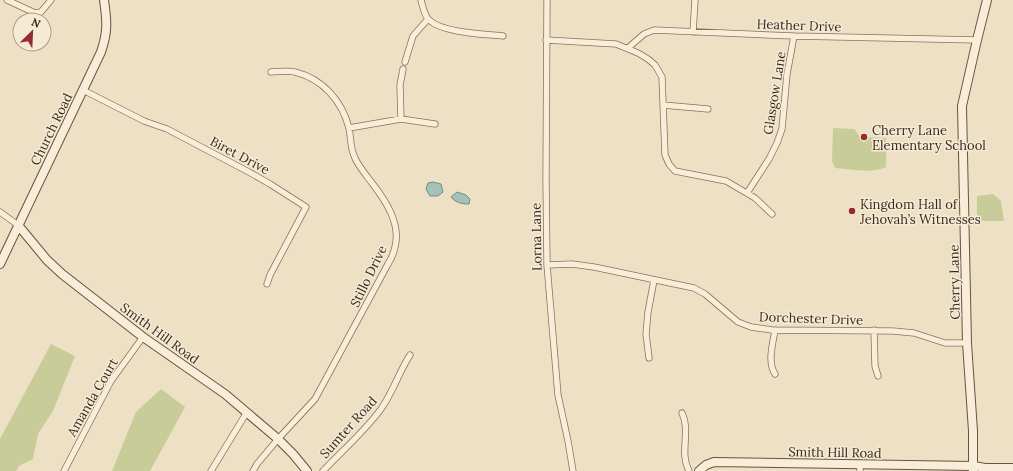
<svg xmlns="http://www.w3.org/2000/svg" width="1013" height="471" font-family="Lora,serif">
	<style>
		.green { fill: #c8cc98 }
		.water { fill: #a6c1b8; stroke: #6d8f85 }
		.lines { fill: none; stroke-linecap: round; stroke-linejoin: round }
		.street-casing { stroke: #88715b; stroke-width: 7 }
		.secondary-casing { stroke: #6a523e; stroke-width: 10 }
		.street { stroke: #f8edd8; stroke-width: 5.5 }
		.secondary { stroke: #f8edd8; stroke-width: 8 }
		.poi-dot { fill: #972b31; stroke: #f5ead4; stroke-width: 1.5 }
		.labels { text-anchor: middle; stroke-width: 3; stroke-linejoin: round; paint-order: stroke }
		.street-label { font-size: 13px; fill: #382a1f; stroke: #f5ead4 }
		.poi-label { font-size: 13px; fill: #382a1f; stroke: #f5ead4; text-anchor: start }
	</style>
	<rect width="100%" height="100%" fill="#eee0c4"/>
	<!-- green -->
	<path class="green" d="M833,128L854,129L862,139L866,137L886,138V167C871,174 850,169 835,168L832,161Z
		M993,194L1001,201L1004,221H979L977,219V196Z
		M51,344L75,356L53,411L38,434L33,459L19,466L16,471H0V439Z
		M161,389L185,407L150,471H112L136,412Z"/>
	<!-- water -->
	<path class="water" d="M433,182L441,184L443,192L438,196H430L426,189L428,183Z
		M457,192L466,195L470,199L469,204C462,204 456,203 451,197Z"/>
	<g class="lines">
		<defs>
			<path id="street" d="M7,0L35,13L41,12L51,0
				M421,0C423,7 424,15 429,20C443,33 484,34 503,36
				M547,0L546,180L547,265L558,395L568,441L573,471
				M693,32L695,0
				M546,40L616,44L638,53L648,59L655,65L662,77L665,155L669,164L675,171L726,181L755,198L772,214
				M628,48L644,34L654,30L794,36L977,40
				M405,62L413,36L428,19
				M83,90L144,121L167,129L247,171L270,184L306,207L270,275L267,284
				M663,105L708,109
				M401,119L400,85L403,69
				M349,128L401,119L435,124
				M747,193L769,159L777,143L782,129L787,74L794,36
				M0,212L18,225
				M547,265L572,264L594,267L694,288L705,294L738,322L751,327L772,330L893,331L914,333L945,343H967
				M874,330L875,366L878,376
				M649,358L646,334L648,312L654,280
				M775,374C767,362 773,343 775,330
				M682,413C691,431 679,453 689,471
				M64,471L111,381L143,337
				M211,471L247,412
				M253,471L257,464L278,439L315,399L388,264C391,259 394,253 395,247C401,224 386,201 372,183C366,175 359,167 355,158C350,148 351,138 349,128C342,101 323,79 295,72C288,70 278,72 271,72
				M323,471C342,451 365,431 381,409C393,392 399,372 410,355
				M860,471V464"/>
			<path id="secondary" d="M18,225L47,260L62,274L143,337L225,394L278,439L293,454L307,471
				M0,264L101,52C108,32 107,21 104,0
				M699,471L706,465L714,462L974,466L985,468H1013
				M973,471V431L967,343L962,106L977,40L987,0"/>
		</defs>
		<!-- street casing -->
		<use href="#street" class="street-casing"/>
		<!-- secondary casing -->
		<use href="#secondary" class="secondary-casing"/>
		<!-- street -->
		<use href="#street" class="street"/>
		<!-- secondary -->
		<use href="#secondary" class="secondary"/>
	</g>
	<!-- markers -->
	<g class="poi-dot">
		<circle cx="864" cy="137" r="4"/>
		<circle cx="852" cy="211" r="4"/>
	</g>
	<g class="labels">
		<!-- street labels -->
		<g class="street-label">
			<text transform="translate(799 25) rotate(2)" y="5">Heather Drive</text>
			<text transform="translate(774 93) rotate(-81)" y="5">Glasgow Lane</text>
			<text transform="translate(51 129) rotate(-64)" y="5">Church Road</text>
			<text transform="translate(240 155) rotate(28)" y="5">Biret Drive</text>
			<text transform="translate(536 237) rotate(-91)" y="5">Lorna Lane</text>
			<text transform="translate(368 276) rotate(-64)" y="5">Stillo Drive</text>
			<text transform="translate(954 282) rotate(-91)" y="5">Cherry Lane</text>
			<text transform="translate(811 318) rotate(2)" y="5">Dorchester Drive</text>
			<text transform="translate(160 333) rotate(36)" y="5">Smith Hill Road</text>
			<text transform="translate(92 397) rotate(-60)" y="5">Amanda Court</text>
			<text transform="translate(348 427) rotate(-48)" y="5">Sumter Road</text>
			<text transform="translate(835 452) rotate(1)" y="5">Smith Hill Road</text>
		</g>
		<!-- poi labels -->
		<g class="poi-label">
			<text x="872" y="135">Cherry Lane<tspan x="872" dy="15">Elementary School</tspan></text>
			<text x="860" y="209">Kingdom Hall of<tspan x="860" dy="15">Jehovah’s Witnesses</tspan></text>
		</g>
	</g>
	<!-- north arrow -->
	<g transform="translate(32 32) rotate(24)"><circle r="19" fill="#f5ead4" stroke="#a99d8c"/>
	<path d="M0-3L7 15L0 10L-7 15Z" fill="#972b31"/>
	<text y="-6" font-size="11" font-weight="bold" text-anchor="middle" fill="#382a1f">N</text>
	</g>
</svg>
